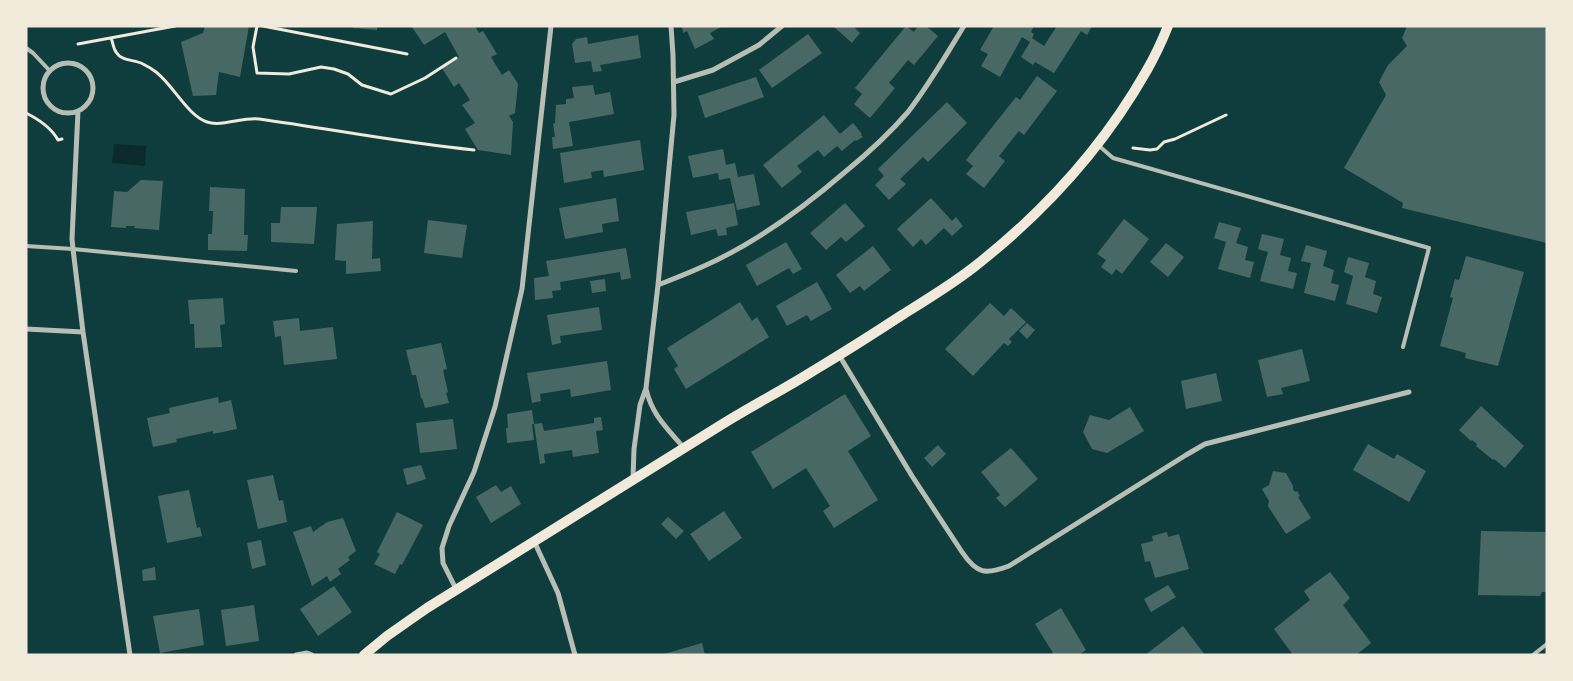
<svg xmlns="http://www.w3.org/2000/svg" width="1573" height="681" font-family="Cabin,sans-serif">
	<style>
		.water { fill: #0a2a2b }
		.building { fill: #486865 }
		.lines { fill: none; stroke-linecap: round; stroke-linejoin: round }
		.path { stroke: #f1e9da; stroke-width: 3 }
		.service { stroke: #b8beb3; stroke-width: 4 }
		.minor { stroke: #b8beb3; stroke-width: 5 }
		.secondary { stroke: #f1e9da; stroke-width: 10 }
	</style>
	<rect width="100%" height="100%" fill="#0f3d3e"/>
	<!-- water -->
	<path class="water" d="M114,144L146,146L145,166L112,163Z"/>
	<!-- building -->
	<path class="building" d="M205,26H249L240,77L219,72L216,95L193,96L181,42L203,33Z
		M353,26H377V30L353,28Z
		M414,26H475L479,33L483,31L497,54L491,57L502,75L509,70L518,84L515,113L509,116L513,122L511,155L478,150L465,129L475,123L462,105L470,100L459,83L454,87L442,68L459,57L445,32L424,45L412,27Z
		M682,26H723L710,33L714,39L695,49L687,31L683,33Z
		M833,26H856L855,28L860,33L852,43Z
		M906,26L914,32L918,26H926L938,36L914,65L908,60L899,71L889,83L895,88L870,118L854,104L862,94L855,88Z
		M994,26H1034L1031,32L1034,34L1032,38L1044,46L1057,26H1092L1087,35L1081,31L1054,73L1035,62L1033,65L1021,57L1030,42L1022,37L1000,77L981,66L988,54L980,50Z
		M1407,26H1547V243L1402,208L1403,203L1344,168L1386,95L1379,82L1388,65L1407,46L1402,38Z
		M808,34L822,53L772,88L759,70Z
		M638,35L641,58L600,65L602,71L593,72L591,61L575,63L572,44L576,39L587,37L588,44Z
		M1037,76L1057,91L1024,135L1019,131L999,156L1005,161L984,188L966,174L973,166L966,160L1016,97L1020,100Z
		M756,77L764,97L705,118L698,96Z
		M593,85L595,95L610,92L614,114L569,122L573,146L553,149L552,137H555L553,124L555,123L556,105L566,104V99L574,98L572,87Z
		M947,102L967,123L928,162L923,157L900,179L906,184L889,200L875,185L884,176L878,169Z
		M824,115L840,134L853,123L862,134L861,135L863,137L856,141L855,140L842,151L837,146L824,157L818,150L797,166L802,172L782,188L763,165Z
		M640,140L644,170L604,177L603,170L591,172L592,178L564,183L560,153Z
		M723,149L726,165L735,163L738,177L754,174L760,205L737,210L730,178L719,180L718,173L693,178L688,156Z
		M141,180L163,181L159,230L134,228L135,226H126V228L111,227L114,191L127,192Z
		M210,187L245,189L244,235H248L247,251L208,250V234H212L213,211H209Z
		M616,198L619,221L602,224L603,232L565,239L559,208Z
		M931,198L952,221L956,217L963,226L952,236L944,228L926,245L921,239L913,247L897,229Z
		M734,203L738,225L726,228L727,235L718,236L716,229L691,235L686,212Z
		M845,203L865,226L846,242L841,237L826,250L810,233Z
		M281,207H317L314,244L271,242V223H280Z
		M1124,219L1149,239L1122,274L1116,269L1112,275L1101,267L1106,260L1097,254Z
		M428,220L467,225L462,258L424,253Z
		M373,221L372,259L380,258L381,271L346,274V261L335,260L337,224Z
		M1219,222L1241,228L1236,243L1248,247L1245,260L1254,262L1250,278L1218,269L1226,242L1214,238Z
		M1262,234L1284,239L1280,255L1291,258L1288,271L1297,273L1293,289L1260,281L1268,252L1258,249Z
		M786,242L802,269L793,274L789,268L757,286L746,265Z
		M1166,243L1184,257L1168,277L1150,262Z
		M1306,245L1327,251L1323,266L1334,270L1331,283L1339,285L1335,301L1304,293L1311,263L1301,261Z
		M873,246L891,270L864,291L860,286L850,293L836,275Z
		M626,248L631,278L621,280L620,272L560,282L561,290L552,291L553,298L535,300L534,278L549,276L546,261Z
		M1466,256L1524,272L1498,366L1465,358L1466,353L1440,346L1453,298L1450,297L1455,279L1459,280Z
		M1348,257L1369,263L1365,277L1376,281L1373,294L1382,297L1377,313L1346,304L1353,276L1344,272Z
		M605,279L606,291L592,293L590,281Z
		M817,282L832,309L811,321L807,315L787,326L776,306Z
		M223,298L225,324L220,325L222,347L195,348L194,324H190L188,300Z
		M740,302L752,321L757,317L769,337L686,389L674,369L678,366L667,348Z
		M990,303L1004,316L1011,308L1026,322L1009,339L1012,342L1008,346L1004,343L973,376L945,349Z
		M599,307L602,330L560,336L561,343L552,345L547,315Z
		M299,318L300,331L333,327L337,359L284,365L281,336L275,337L273,321Z
		M1027,323L1035,330L1027,339L1019,331Z
		M441,343L447,369L443,370L448,392L446,393L449,403L425,408L422,398H421L416,375H412L406,350Z
		M1302,349L1310,381L1281,388L1283,394L1267,397L1258,360Z
		M607,361L611,390L571,397L570,389L540,394L541,401L532,403L527,373Z
		M1216,373L1222,401L1186,409L1181,381Z
		M845,394L871,436L848,451L878,500L834,528L823,511L830,506L806,468L773,489L751,452Z
		M218,397L219,403L231,400L237,429L213,434V431L176,439L177,442L153,447L147,418L170,413L169,408Z
		M1481,406L1524,446L1505,468L1494,459L1493,460L1476,446L1477,444L1472,440L1471,441L1459,430Z
		M1130,407L1144,431L1107,453L1092,449L1083,432L1090,415L1109,420Z
		M532,410L534,424H532L534,440L507,443L506,428H508L507,414Z
		M601,417L603,430L596,431L599,453L573,457L572,450L544,454L545,463L540,464L534,424L542,423L544,431L594,423V418Z
		M453,419L457,449L420,453L416,423Z
		M1368,444L1394,459L1397,454L1426,471L1409,502L1353,470Z
		M938,445L946,454L932,467L924,458Z
		M1011,448L1038,479L1005,507L996,498L1000,495L981,472Z
		M421,465L426,479L407,485L403,469Z
		M1273,471L1286,473L1293,486V489L1295,492L1297,491L1300,496L1298,497L1311,518L1286,534L1268,506L1269,501L1262,489L1269,485Z
		M273,475L279,501L283,500L287,522L258,529L247,480Z
		M496,485L501,492L511,486L521,504L491,523L476,497Z
		M189,490L197,528L200,527L202,536L167,543L158,496Z
		M724,511L742,538L709,561L690,534Z
		M397,512L423,525L402,565L400,564L395,574L374,564L380,554L377,552Z
		M668,517L684,531L676,539L661,524Z
		M343,518L356,551L348,557L350,560L338,569L341,574L330,582L327,576L312,586L293,532L311,526L313,532L327,522Z
		M1481,531L1547,532V592H1542L1540,596L1478,595Z
		M1167,532L1168,537L1179,534L1189,569L1155,578L1150,561L1145,562L1141,544L1153,541L1152,536Z
		M261,540L266,565L252,569L247,543Z
		M155,567L156,580L143,581L142,570Z
		M1330,572L1350,598L1343,605L1371,643L1356,655H1293L1274,629L1310,600L1304,591Z
		M1168,585L1176,597L1151,612L1144,599Z
		M334,586L352,612L318,636L300,609Z
		M254,605L259,641L226,646L221,610Z
		M1061,608L1086,650L1079,655H1050L1053,653L1035,624Z
		M199,609L204,645L160,653L153,616Z
		M1183,626L1205,655H1145Z
		M702,643L705,655H665L664,654Z"/>
	<g class="lines">
		<!-- path -->
		<path class="path" d="M257,26L253,47L257,73L289,74L321,67L334,69L348,74L362,85L391,94L425,78L456,58
			M263,26L407,54
			M111,38C113,42 113,48 116,52C122,62 134,59 143,64C147,66 152,69 156,72C174,86 187,115 207,122C221,127 243,117 259,119C331,129 402,143 474,150
			M78,44L175,26
			M26,113C38,119 52,129 58,140L62,139
			M1133,148L1150,150L1157,149L1164,142L1175,139L1226,115"/>
		<!-- service -->
		<path class="service" d="M26,48L33,53L50,71
			M1098,145L1113,158L1429,248L1403,347
			M26,246L73,249L296,271
			M1533,655L1547,644"/>
		<!-- minor -->
		<path class="minor" d="M43 88a25 25 0 1 1 50 0a25 25 0 1 1-50 0Z
			M674,82L713,70L759,45L782,26
			M78,111L72,239L73,249L83,332L130,655
			M658,285C673,279 689,273 704,266C756,243 802,209 845,172C867,154 889,134 908,112C929,85 946,55 964,26
			M26,329L83,332
			M839,355L912,476L962,552C977,574 985,575 1009,566L1186,455L1205,444L1409,392
			M646,389C652,415 667,428 684,448
			M633,478L634,449L640,405L646,388L658,285L674,115L673,55L671,26
			M534,541L558,593L575,655
			M456,589L443,563L442,548L449,526L474,472L495,407L522,289L551,26
			M296,655L307,653L312,655"/>
		<!-- secondary -->
		<path class="secondary" d="M364,655L387,636L427,608C525,546 623,485 721,425C751,406 783,390 813,371C843,353 873,334 902,315C926,300 951,285 974,267C1043,213 1104,146 1147,70C1155,56 1162,41 1168,26"/>
	</g>
	<!-- border -->
	<rect width="1573" height="681" fill="none" stroke="#f1e9da" stroke-width="55"/>
</svg>
